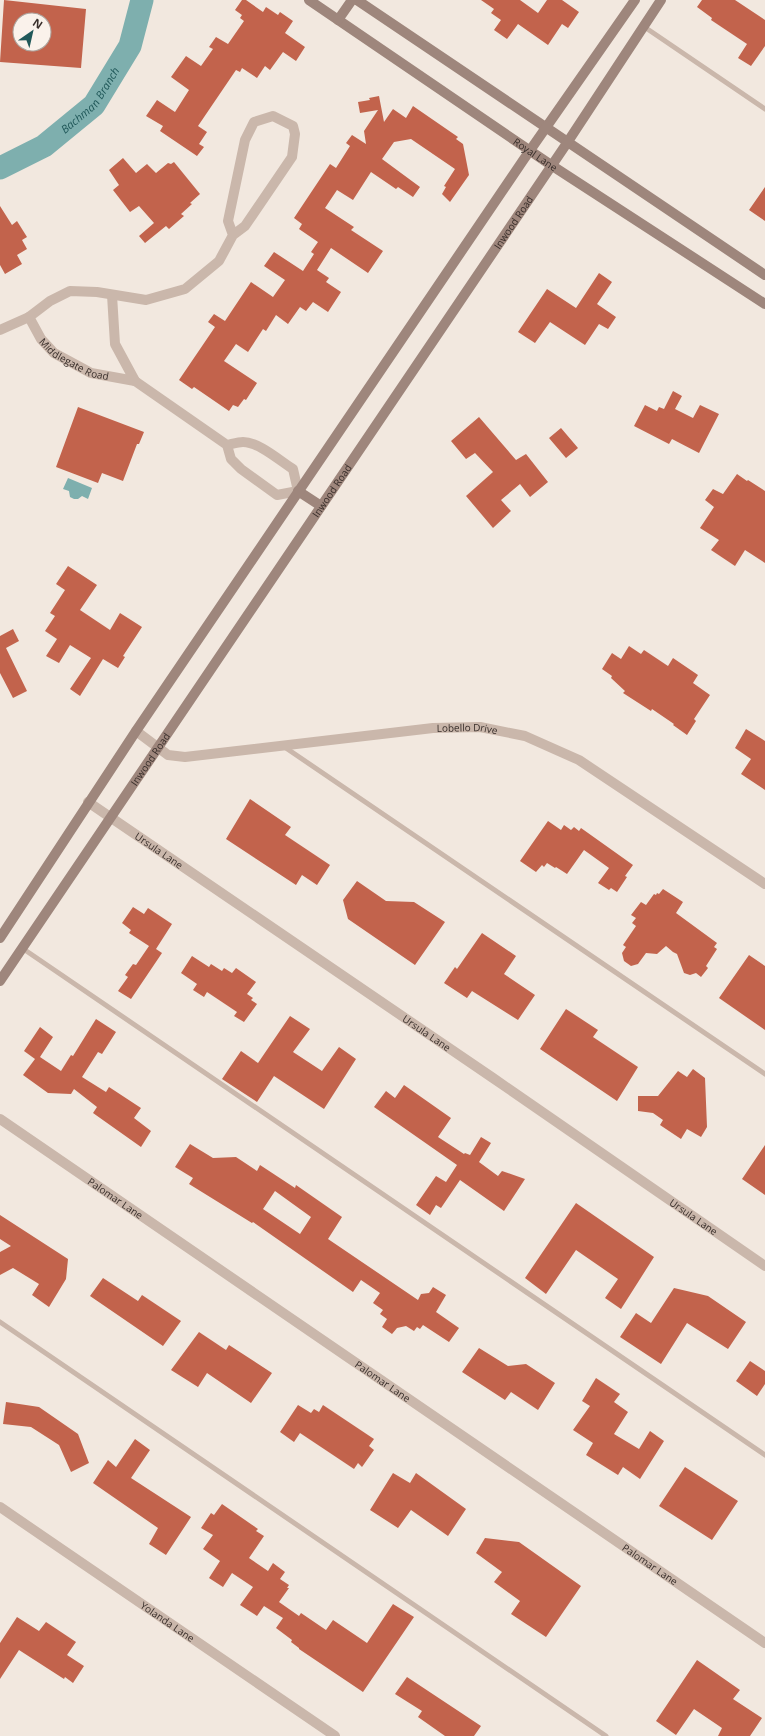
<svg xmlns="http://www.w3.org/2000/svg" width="765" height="1736" font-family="'Open Sans',sans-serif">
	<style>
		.water { fill: #7eafae }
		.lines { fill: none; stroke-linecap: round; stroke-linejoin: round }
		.river { stroke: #7eafae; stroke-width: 23 }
		.building { fill: #c2634c; fill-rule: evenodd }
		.lane { stroke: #cab7ab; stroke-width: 5 }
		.street { stroke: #cab7ab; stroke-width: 10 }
		.secondary { stroke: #9e867c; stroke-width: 10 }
		.labels { text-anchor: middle; stroke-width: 3; stroke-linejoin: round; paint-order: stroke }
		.street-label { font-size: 10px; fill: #382e2a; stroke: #faf2eb }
		.water-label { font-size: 11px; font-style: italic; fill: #205859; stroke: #faf2eb }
	</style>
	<rect width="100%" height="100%" fill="#f2e8df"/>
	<!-- water -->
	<path class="water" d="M68,478L92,488L88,499L82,496L78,499H74L70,497L69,491L63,489Z"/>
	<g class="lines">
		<!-- river -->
		<path class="river" id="s1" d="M0,168L44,146L94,105L130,46L142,0"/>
	</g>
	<!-- building -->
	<path class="building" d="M4,0L86,9L81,68L0,62ZM20,20H44V44H20Z
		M242,0H246L263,12L266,7L278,15L280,12L293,21L285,33L305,47L296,61L283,52L270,70L265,66L257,78L242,68L240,72L236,70L198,126L207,132L199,144L204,147L197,156L160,131L163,126L146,116L157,100L175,112L189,90L171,77L186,56L201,66L213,49L209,47L216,37L228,44L244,21L240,18L242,15L235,10Z
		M481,0H520L538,13L547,0H562L579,12L568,28L562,24L548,45L518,24L507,39L494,30L501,20L491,13L494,9Z
		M702,0H735L765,20V46L751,66L738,58L747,44L711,20L712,18L697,7Z
		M379,96L384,122L393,109L406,118L413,106L458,137L456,139L463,144L469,175L450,202L442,194L446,187L444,186L455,169L411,139L394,142L382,159L420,187L413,197L398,187L396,189L371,172L353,200L337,190L325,208L354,227L351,230L383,251L368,273L331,248L317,270L329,278L326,282L341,292L328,312L313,302L306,311L300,307L288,324L276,315L266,331L263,329L248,352L236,344L224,361L257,383L246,400L244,399L238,407L233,405L229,411L194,387L192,389L179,380L215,327L208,322L214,314L225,321L251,282L273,297L285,280L264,266L274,252L303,271L314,254L311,252L318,242L299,229L302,224L294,218L330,164L336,168L350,146L346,143L352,135L366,144L364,131L378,110L360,113L358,102L370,100L369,98Z
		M123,158L136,173L147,164L156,173L168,163L171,164L174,162L200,194L190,203L192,204L181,214L184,216L169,229L166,226L145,243L139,236L154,223L139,206L130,212L113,190L119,185L109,170Z
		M765,187V221L749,210Z
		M0,206L12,225L17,221L27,237L22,240L27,249L17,255L22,264L5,274L0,265Z
		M599,273L612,282L597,304L616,317L608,329L599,324L585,345L550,322L535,343L518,332L547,289L576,308Z
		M673,391L682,396L675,409L693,418L700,405L719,414L699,453L672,439L669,444L634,426L645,405L657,411L659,407L664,409Z
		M78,407L144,432L139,444H137L123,481L102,473L98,483L56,467Z
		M479,417L516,460L526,454L548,482L530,497L520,484L501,500L511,511L493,528L466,496L493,472L475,453L466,459L451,441Z
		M561,428L578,448L566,458L549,438Z
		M737,474L747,481L748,480L765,491V563L745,550L735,566L711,550L719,540L700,528L714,507L705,500L713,489L723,494Z
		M68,566L97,585L80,610L110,630L120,613L142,627L123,656L125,657L118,668L103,659L80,696L70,689L91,658L70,645L59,663L46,656L57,639L45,631L55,616L50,613L65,590L56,584Z
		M13,629L19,641L6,648L27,691L13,698L0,673V636Z
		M629,646L641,654L644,650L668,666L673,658L698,675L693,683L710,695L694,719L696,721L687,735L673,725L674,724L652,709L651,711L623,693L625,691L611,678L612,676L602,669L612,653L621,659Z
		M746,729L765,741V790L741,774L751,759L735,748Z
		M250,799L291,827L285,835L330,865L317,885L302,875L296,885L226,839Z
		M548,821L561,830L564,825L571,830L574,827L579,831L581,828L633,865L625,876L627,877L617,892L611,888L609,890L598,883L609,868L584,850L567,874L556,867L555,868L547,863L544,867L542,865L536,872L520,861Z
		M357,881L386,901L414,902L445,922L415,965L348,919L343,900Z
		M663,889L683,902L676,913L717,943L714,947L717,949L706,966L708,968L701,977L696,973L690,975L684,973L677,954L673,952L666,946L657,954L646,953L638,964L631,966L624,961L622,953L626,947L623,945L636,926L632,923L636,918L631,915L641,902L646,905L654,894L656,895L657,893L659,894Z
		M133,907L144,914L148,908L172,924L156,949L162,953L131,999L118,991L128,977L125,975L133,964L136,965L149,946L129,933L131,930L122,923Z
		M482,933L516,956L504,974L535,995L518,1020L472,991L467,998L444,983L455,967L457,969Z
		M749,955L765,966V1030L719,998Z
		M192,956L209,967L211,964L222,971L224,968L232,973L236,968L256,982L247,994L253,998L251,1000L257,1004L244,1022L234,1016L237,1012L207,992L204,997L193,990L197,984L181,973Z
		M566,1009L598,1030L593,1037L638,1067L617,1101L540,1049Z
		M290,1016L310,1029L293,1052L322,1071L339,1047L356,1059L324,1109L274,1076L257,1102L222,1079L241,1051L258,1063Z
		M96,1019L116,1032L102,1054L98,1052L82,1077L106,1092L109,1087L141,1108L134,1118L151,1131L141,1147L93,1113L97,1107L74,1089L71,1094L48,1093L23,1075L35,1059L24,1051L40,1027L53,1037L40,1057L61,1071L71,1055L73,1056Z
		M693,1069L705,1078L707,1127L701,1137L687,1129L681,1139L660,1125L663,1120L653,1113L638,1111V1096H658L678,1071L687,1077Z
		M404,1085L451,1118L438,1137L464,1154L465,1153L470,1155L481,1137L491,1143L479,1162L498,1176L502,1171L525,1179L504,1211L460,1180L441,1208L436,1205L430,1215L416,1205L436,1176L446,1182L457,1165L374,1107L386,1091L395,1098Z
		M190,1144L213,1158L236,1157L257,1171L260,1165L295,1188L296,1185L342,1217L328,1239L418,1300L421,1294L429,1293L433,1287L446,1295L436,1312L459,1328L449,1342L423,1325L420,1329L417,1327L414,1331L406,1326L397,1328L392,1334L382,1327L387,1319L380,1314L383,1310L373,1303L380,1293L361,1280L353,1292L253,1222L252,1223L189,1184L193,1178L175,1167ZM275,1191L311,1217L300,1234L263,1209Z
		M765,1145V1195L742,1179Z
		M576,1203L654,1257L621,1309L605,1298L618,1279L576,1250L546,1294L525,1278Z
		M0,1215L68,1259L66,1279L49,1307L32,1295L39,1284L13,1268L0,1275V1252L11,1246L0,1239Z
		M103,1278L138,1301L142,1295L181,1321L163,1346L90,1296Z
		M674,1288L708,1296L746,1322L728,1349L687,1323L661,1364L620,1337L636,1313L651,1323Z
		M199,1332L226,1350L229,1345L272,1373L251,1403L207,1373L198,1387L171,1370Z
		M479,1348L508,1366L526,1364L555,1383L538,1410L511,1392L505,1400L462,1372Z
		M750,1361L765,1371V1384L757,1396L736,1381Z
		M596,1378L620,1394L614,1402L628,1412L614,1434L639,1449L650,1431L664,1441L640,1479L623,1467L618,1475L586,1455L593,1443L573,1430L590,1406L582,1401Z
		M6,1402L39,1407L78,1434L89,1463L71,1472L59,1445L31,1427L3,1424Z
		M298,1405L311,1413L314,1409L319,1412L323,1405L374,1439L369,1446L374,1450L362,1467L358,1463L354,1469L300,1433L294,1442L280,1432Z
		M135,1439L150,1450L131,1478L191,1517L166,1555L149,1544L158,1528L93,1483L108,1460L116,1467Z
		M685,1467L738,1501L712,1540L659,1506Z
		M393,1473L410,1483L416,1473L466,1509L448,1536L411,1510L398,1528L370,1510Z
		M222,1504L258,1529L256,1531L264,1536L249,1558L268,1571L273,1563L285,1572L280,1579L289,1585L287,1588H289L279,1602L299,1616L301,1613L326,1630L333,1620L367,1643L393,1604L414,1617L363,1692L299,1649V1648L291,1642L292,1640L276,1628L283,1618L264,1606L257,1616L240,1605L253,1587L232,1573L223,1587L209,1578L220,1561L203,1549L213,1535L201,1528L211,1513L214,1515Z
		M485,1538L519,1542L581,1586L546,1637L511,1614L520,1601L494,1582L502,1572L476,1553Z
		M17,1617L39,1631L46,1622L76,1642L67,1655L84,1666L73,1683L65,1677L64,1679L19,1650L0,1679V1643Z
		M697,1660L740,1690L733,1699L762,1718L750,1736H718L722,1728L694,1709L676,1735L656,1721Z
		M407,1677L481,1726L474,1736H445L418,1717L422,1711L395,1694Z"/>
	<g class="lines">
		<!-- lane -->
		<path class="lane" d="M643,26L765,109
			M283,746L765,1074
			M22,948L765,1455
			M0,1322L606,1736"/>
		<!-- street -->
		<g class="street">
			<path d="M112,295L115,344L135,381"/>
			<path id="s2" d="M29,317L41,339L54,353L91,373L135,381L227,445L231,459L241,469L277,495L298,491L293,469C280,461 259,442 243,442C238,442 232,444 227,445"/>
			<path d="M0,330L29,317L50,301L70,291L97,292L146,300L185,289L219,261L233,235L245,226L292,157L295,134L293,126L273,116L254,122L245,140L228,221L233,235"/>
			<path id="s3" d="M136,731L168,755L185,757L433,728L480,727L525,736L579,760L765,884"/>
			<path id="s4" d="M88,802L493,1078L765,1266"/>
			<path id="s5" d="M0,1119L765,1643"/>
			<path id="s6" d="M0,1507L335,1736"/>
		</g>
		<!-- secondary -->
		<g class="secondary">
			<path id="s7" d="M309,0L551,165L765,304"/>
			<path d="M357,0L765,275"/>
			<path d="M338,20L352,0"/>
			<path d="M298,491L321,506"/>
			<path d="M0,938L136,731L524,159L635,0"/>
			<path id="s8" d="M0,981L567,143L661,0"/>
		</g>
	</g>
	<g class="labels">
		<!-- street labels -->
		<g class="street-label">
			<text dy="4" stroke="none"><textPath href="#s7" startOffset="274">Royal Lane</textPath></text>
			<text dy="4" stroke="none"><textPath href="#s8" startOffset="916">Inwood Road</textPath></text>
			<text dy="4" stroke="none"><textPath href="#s2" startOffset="65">Middlegate Road</textPath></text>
			<text dy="4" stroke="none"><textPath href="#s8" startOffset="592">Inwood Road</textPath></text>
			<text dy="4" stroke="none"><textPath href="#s3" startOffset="341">Lobello Drive</textPath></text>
			<text dy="4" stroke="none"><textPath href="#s8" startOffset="268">Inwood Road</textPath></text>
			<text dy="4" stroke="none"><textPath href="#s4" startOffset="86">Ursula Lane</textPath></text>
			<text dy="4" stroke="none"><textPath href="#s4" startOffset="410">Ursula Lane</textPath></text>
			<text dy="4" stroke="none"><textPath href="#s5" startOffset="140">Palomar Lane</textPath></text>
			<text dy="4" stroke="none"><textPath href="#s4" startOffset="734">Ursula Lane</textPath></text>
			<text dy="4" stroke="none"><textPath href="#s5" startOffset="464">Palomar Lane</textPath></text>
			<text dy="4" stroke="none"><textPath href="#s5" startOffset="788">Palomar Lane</textPath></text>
			<text dy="4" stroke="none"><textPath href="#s6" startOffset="203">Yolanda Lane</textPath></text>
		</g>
		<!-- water labels -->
		<g class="water-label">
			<text dy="4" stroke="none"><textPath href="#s1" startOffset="115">Bachman Branch</textPath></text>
		</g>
	</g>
	<!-- north arrow -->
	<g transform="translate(32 32) rotate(34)"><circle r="19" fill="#faf2eb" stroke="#aca49e"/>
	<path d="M0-3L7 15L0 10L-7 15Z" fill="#205859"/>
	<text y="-6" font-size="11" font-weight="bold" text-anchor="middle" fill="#382e2a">N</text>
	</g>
</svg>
